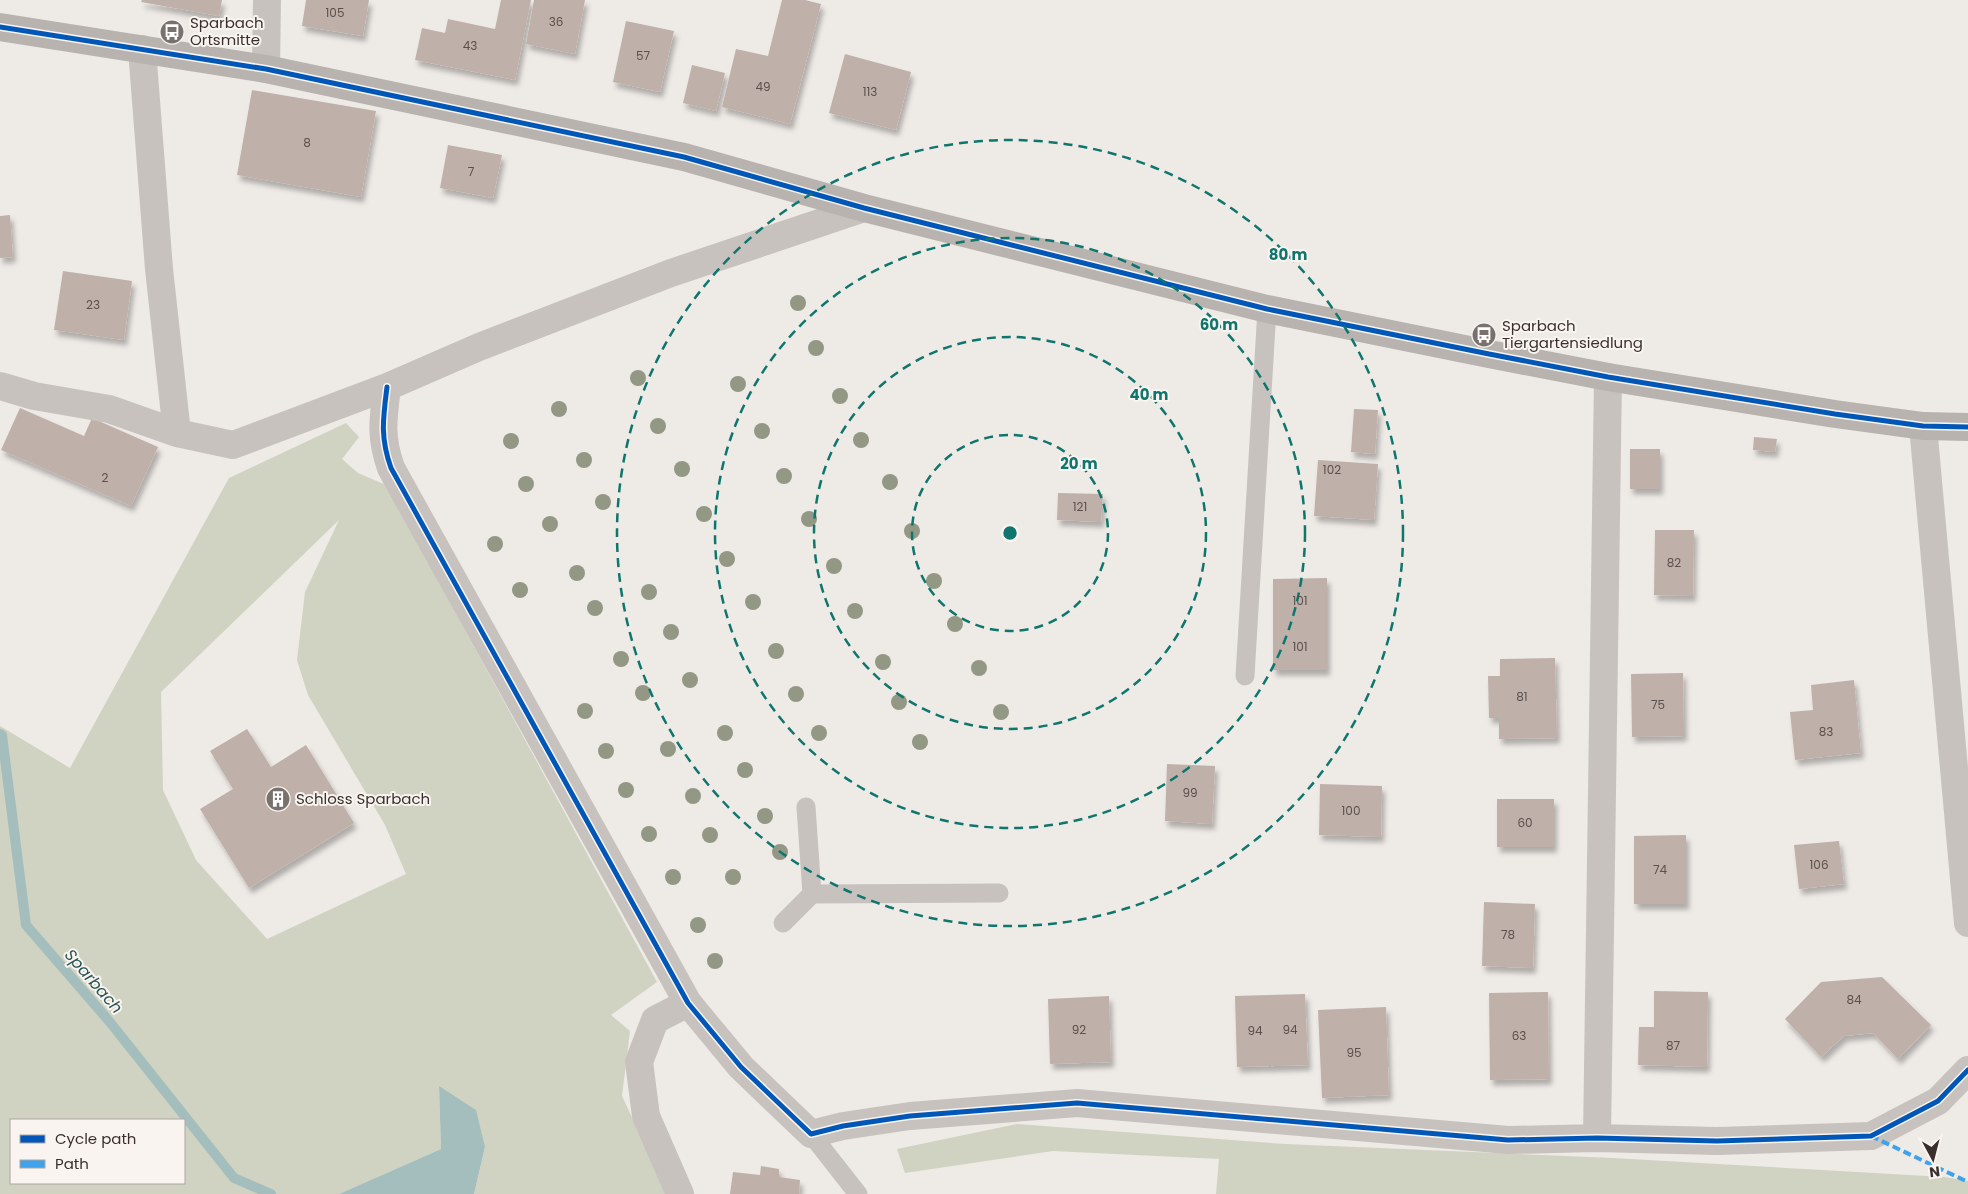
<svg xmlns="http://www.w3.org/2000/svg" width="1968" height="1194" font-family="Poppins,sans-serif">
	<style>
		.green { fill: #d0d3c2; fill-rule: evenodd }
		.water { fill: #a4bebd }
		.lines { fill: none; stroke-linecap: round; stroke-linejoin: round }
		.stream { stroke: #a4bebd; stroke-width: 10 }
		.building { fill: #c0b0aa; filter: url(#shadow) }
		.lane { stroke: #c8c2be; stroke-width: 19 }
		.street { stroke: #c8c2be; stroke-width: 28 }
		.secondary { stroke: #b8b3af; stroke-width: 28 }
		.quiet { stroke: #3fa3eb; stroke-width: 4; stroke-dasharray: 8 4; stroke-linecap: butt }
		.cycleway-casing { stroke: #f9f4ef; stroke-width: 8 }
		.cycleway { stroke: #0057b8; stroke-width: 5 }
		.tree { fill: #939884 }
		.ring { fill: none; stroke: #0f766e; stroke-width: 2.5; stroke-dasharray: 9 6 }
		.labels { text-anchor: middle; stroke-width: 4; stroke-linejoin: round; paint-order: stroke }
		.number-label { font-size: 12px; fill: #5b504c }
		.poi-label { font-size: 15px; fill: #39302d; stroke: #f9f4ef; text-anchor: start }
		.water-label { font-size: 16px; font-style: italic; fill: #265456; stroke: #f9f4ef }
		.centre { fill: #0f766e; stroke: #f9f4ef; stroke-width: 2.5 }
		.ring-label { font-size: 15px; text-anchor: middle; font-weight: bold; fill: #0f766e; stroke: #f9f4ef; stroke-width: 4; stroke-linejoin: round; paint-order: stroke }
	</style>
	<defs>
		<filter id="shadow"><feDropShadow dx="3" dy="5.5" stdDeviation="2.5" flood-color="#0004"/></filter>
	</defs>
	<rect width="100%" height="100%" fill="#eeeae6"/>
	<!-- green -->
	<path class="green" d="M346,423L359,437L342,459L358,473L386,485L657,982L611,1015L630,1031L622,1096L668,1194H474L485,1147L439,1087L441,1149L339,1194H0V726L70,768L229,478ZM339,520L305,592L297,660L308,695L385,825L406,874L267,939L196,860L163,790L161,692ZM11,1120H184V1183H11Z
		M1017,1124L1285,1144L1613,1158L1944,1177L1968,1181V1194H1216L1219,1159L1053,1151L905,1173L897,1149Z"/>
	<!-- water -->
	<path class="water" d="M439,1086L476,1110L485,1147L474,1194H339L441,1149Z"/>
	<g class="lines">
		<!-- stream -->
		<path class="stream" d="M0,734L2,735L26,925L109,1021L234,1178L271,1194"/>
	</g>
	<!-- building -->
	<path class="building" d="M142,0H222L219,16L141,2Z
		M306,0H369L363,36L302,26Z
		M501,0H531L515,80L415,60L422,28L445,33L448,19L495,29Z
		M534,0H585L575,54L526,44Z
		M782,0H805L821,4L790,124L722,107L736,49L768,56Z
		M626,21L674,31L660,92L613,82Z
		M845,54L911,72L896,130L829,113Z
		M692,65L725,73L716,111L683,103Z
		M252,90L376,111L361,197L237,175Z
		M448,145L502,155L493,198L440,188Z
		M10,215L13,257L0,258V216Z
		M63,271L132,281L124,340L54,330Z
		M20,408L84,436L92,418L158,447L131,506L1,450Z
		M1354,409L1378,410L1375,454L1351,452Z
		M1754,437L1777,439L1775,452L1753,450Z
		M1630,449H1660V489H1630Z
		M1318,460L1378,464L1374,520L1314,516Z
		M1058,493L1103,494L1101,522L1057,520Z
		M1655,530H1694L1693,596L1654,595Z
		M1327,578V670H1273V579Z
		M1555,658L1557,738L1499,739V718H1489L1488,676H1500V659Z
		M1683,673L1684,736L1632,737L1631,674Z
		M1854,680L1861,753L1795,760L1790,712L1813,710L1811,685Z
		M247,729L271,767L306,745L354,823L249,888L200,809L233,789L210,751Z
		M1167,764L1215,766L1212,824L1165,821Z
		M1320,784L1382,786L1381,837L1319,835Z
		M1497,799H1554V847H1497Z
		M1686,835V904H1634V836Z
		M1839,841L1844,884L1799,889L1794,845Z
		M1484,902L1535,904L1533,968L1482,966Z
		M1882,977L1931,1025L1898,1059L1873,1033L1844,1036L1821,1057L1785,1019L1821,982Z
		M1654,991L1708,992L1707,1067L1638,1065L1639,1027H1654Z
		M1548,992L1549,1079L1490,1080L1489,993Z
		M1305,994L1308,1065L1237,1067L1235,996Z
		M1109,996L1111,1062L1050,1064L1048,999Z
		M1386,1007L1389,1095L1322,1098L1318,1010Z
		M761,1166L779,1169V1177L800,1180L799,1194H730L733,1172L760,1175Z"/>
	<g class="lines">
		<!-- lane -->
		<path class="lane" d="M1245,676L1267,309
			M806,807L812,894L999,893
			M783,923L812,894
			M811,1134L858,1194"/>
		<!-- street -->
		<path class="street" d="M142,49L159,269L177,433
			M266,69L267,0
			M0,386L34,396L109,409L177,433L233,445L387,387L479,347L671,273L864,208
			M387,387C383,419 380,437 391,468L688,1003L741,1067L811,1134L843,1126L910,1116L1077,1103L1508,1140L1597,1138L1717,1141L1871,1136L1938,1101L1968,1070
			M1923,426L1968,923
			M1597,1138L1608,377
			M680,1194L646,1116L639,1062L655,1020L688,1003"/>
		<!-- secondary -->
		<path class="secondary" d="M0,27L266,69L684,157L864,208L1267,309L1489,354L1608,377L1835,414L1923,426L1968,427"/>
		<!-- quiet -->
		<path class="quiet" d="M1871,1136L1968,1182"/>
		<defs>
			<path id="cycleway" d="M0,27L266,69L684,157L864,208L1267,309L1489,354L1608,377L1835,414L1923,426L1968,427
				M387,387C383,419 380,437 391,468L688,1003L741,1067L811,1134L843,1126L910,1116L1077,1103L1508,1140L1597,1138L1717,1141L1871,1136L1938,1101L1968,1070"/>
		</defs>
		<!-- cycleway casing -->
		<use href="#cycleway" class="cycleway-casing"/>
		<!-- cycleway -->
		<use href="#cycleway" class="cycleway"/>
	</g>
	<!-- trees -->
	<g class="tree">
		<circle cx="798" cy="303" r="8"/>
		<circle cx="816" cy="348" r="8"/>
		<circle cx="638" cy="378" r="8"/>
		<circle cx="738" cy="384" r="8"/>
		<circle cx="840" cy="396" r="8"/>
		<circle cx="559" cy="409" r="8"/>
		<circle cx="658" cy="426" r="8"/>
		<circle cx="762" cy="431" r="8"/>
		<circle cx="861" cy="440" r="8"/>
		<circle cx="511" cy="441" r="8"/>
		<circle cx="584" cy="460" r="8"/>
		<circle cx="682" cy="469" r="8"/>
		<circle cx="784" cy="476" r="8"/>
		<circle cx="890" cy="482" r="8"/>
		<circle cx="526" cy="484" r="8"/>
		<circle cx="603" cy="502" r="8"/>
		<circle cx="704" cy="514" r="8"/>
		<circle cx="809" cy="519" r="8"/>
		<circle cx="550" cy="524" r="8"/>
		<circle cx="912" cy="531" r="8"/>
		<circle cx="495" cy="544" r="8"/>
		<circle cx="727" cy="559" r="8"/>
		<circle cx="834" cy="566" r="8"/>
		<circle cx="577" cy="573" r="8"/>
		<circle cx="934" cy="581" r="8"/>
		<circle cx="520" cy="590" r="8"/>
		<circle cx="649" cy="592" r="8"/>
		<circle cx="753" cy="602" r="8"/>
		<circle cx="595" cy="608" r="8"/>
		<circle cx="855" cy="611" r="8"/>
		<circle cx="955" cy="624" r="8"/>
		<circle cx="671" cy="632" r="8"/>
		<circle cx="776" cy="651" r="8"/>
		<circle cx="621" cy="659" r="8"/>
		<circle cx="883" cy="662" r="8"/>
		<circle cx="979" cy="668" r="8"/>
		<circle cx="690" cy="680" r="8"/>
		<circle cx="643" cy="693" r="8"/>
		<circle cx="796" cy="694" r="8"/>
		<circle cx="899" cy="702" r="8"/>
		<circle cx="585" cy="711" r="8"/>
		<circle cx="1001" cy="712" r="8"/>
		<circle cx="725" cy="733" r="8"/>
		<circle cx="819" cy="733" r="8"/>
		<circle cx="920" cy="742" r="8"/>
		<circle cx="668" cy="749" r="8"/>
		<circle cx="606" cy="751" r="8"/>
		<circle cx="745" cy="770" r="8"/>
		<circle cx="626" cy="790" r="8"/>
		<circle cx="693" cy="796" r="8"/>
		<circle cx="765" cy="816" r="8"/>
		<circle cx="649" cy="834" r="8"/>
		<circle cx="710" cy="835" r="8"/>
		<circle cx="780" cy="852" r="8"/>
		<circle cx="673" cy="877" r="8"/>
		<circle cx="733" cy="877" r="8"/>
		<circle cx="698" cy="925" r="8"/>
		<circle cx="715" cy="961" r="8"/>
	</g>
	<!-- distance rings -->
	<g class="ring">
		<circle cx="1010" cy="533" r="98"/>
		<circle cx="1010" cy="533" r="196"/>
		<circle cx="1010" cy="533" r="295"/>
		<circle cx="1010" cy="533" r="393"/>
	</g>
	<!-- icons -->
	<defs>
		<symbol id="bus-disc" viewBox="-11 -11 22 22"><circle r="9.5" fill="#78716e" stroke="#f9f4ef"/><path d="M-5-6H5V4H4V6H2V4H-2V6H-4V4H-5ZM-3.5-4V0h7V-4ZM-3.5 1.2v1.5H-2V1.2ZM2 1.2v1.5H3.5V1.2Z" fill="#fff"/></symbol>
		<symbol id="building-disc" viewBox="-11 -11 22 22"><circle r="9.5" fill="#78716e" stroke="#f9f4ef"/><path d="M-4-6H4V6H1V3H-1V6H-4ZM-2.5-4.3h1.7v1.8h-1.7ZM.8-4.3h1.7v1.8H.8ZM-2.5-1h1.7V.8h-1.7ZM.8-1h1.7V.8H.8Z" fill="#fff"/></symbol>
	</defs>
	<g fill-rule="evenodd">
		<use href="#bus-disc" x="158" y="18" width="28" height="28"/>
		<use href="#bus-disc" x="1470" y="321" width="28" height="28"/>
		<use href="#building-disc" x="264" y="785" width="28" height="28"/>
	</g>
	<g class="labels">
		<!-- number labels -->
		<g class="number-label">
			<text x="335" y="17">105</text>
			<text x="556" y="26">36</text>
			<text x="470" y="50">43</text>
			<text x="643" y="60">57</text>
			<text x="763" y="91">49</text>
			<text x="870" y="96">113</text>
			<text x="307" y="147">8</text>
			<text x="471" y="176">7</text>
			<text x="93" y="309">23</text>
			<text x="1332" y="474">102</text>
			<text x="105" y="482">2</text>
			<text x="1080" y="511">121</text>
			<text x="1674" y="567">82</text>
			<text x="1300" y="605">101</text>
			<text x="1300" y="651">101</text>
			<text x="1522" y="701">81</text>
			<text x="1658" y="709">75</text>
			<text x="1826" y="736">83</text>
			<text x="1190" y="797">99</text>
			<text x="1351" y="815">100</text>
			<text x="1525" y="827">60</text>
			<text x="1819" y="869">106</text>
			<text x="1660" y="874">74</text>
			<text x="1508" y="939">78</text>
			<text x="1854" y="1004">84</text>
			<text x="1079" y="1034">92</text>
			<text x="1290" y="1034">94</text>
			<text x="1255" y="1035">94</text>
			<text x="1519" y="1040">63</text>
			<text x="1673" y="1050">87</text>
			<text x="1354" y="1057">95</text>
		</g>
		<!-- poi labels -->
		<g class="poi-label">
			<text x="190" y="28">Sparbach<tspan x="190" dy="17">Ortsmitte</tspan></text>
			<text x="1502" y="331">Sparbach<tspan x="1502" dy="17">Tiergartensiedlung</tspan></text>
			<text x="296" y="804">Schloss Sparbach</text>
		</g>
		<!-- water labels -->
		<g class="water-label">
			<text transform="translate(94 981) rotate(49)" y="6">Sparbach</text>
		</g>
	</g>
	<circle cx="1010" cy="533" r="8" class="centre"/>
	<g class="ring-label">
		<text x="1288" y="260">80 m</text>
		<text x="1219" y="330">60 m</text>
		<text x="1149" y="400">40 m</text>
		<text x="1079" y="469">20 m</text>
	</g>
	<!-- legend -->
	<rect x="10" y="1119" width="175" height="65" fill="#f9f4ef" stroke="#aca6a1"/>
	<rect x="20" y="1135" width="25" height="8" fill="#0057b8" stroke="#aca6a1"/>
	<text x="55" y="1144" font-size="15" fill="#39302d">Cycle path</text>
	<rect x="20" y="1160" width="25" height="8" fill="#3fa3eb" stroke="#aca6a1"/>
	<text x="55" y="1169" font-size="15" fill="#39302d">Path</text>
	<!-- north arrow -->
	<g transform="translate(1933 1159) rotate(173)" stroke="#f9f4ef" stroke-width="4" paint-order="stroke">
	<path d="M0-4L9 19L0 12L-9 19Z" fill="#39302d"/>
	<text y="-8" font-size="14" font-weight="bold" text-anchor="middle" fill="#39302d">N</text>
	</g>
</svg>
